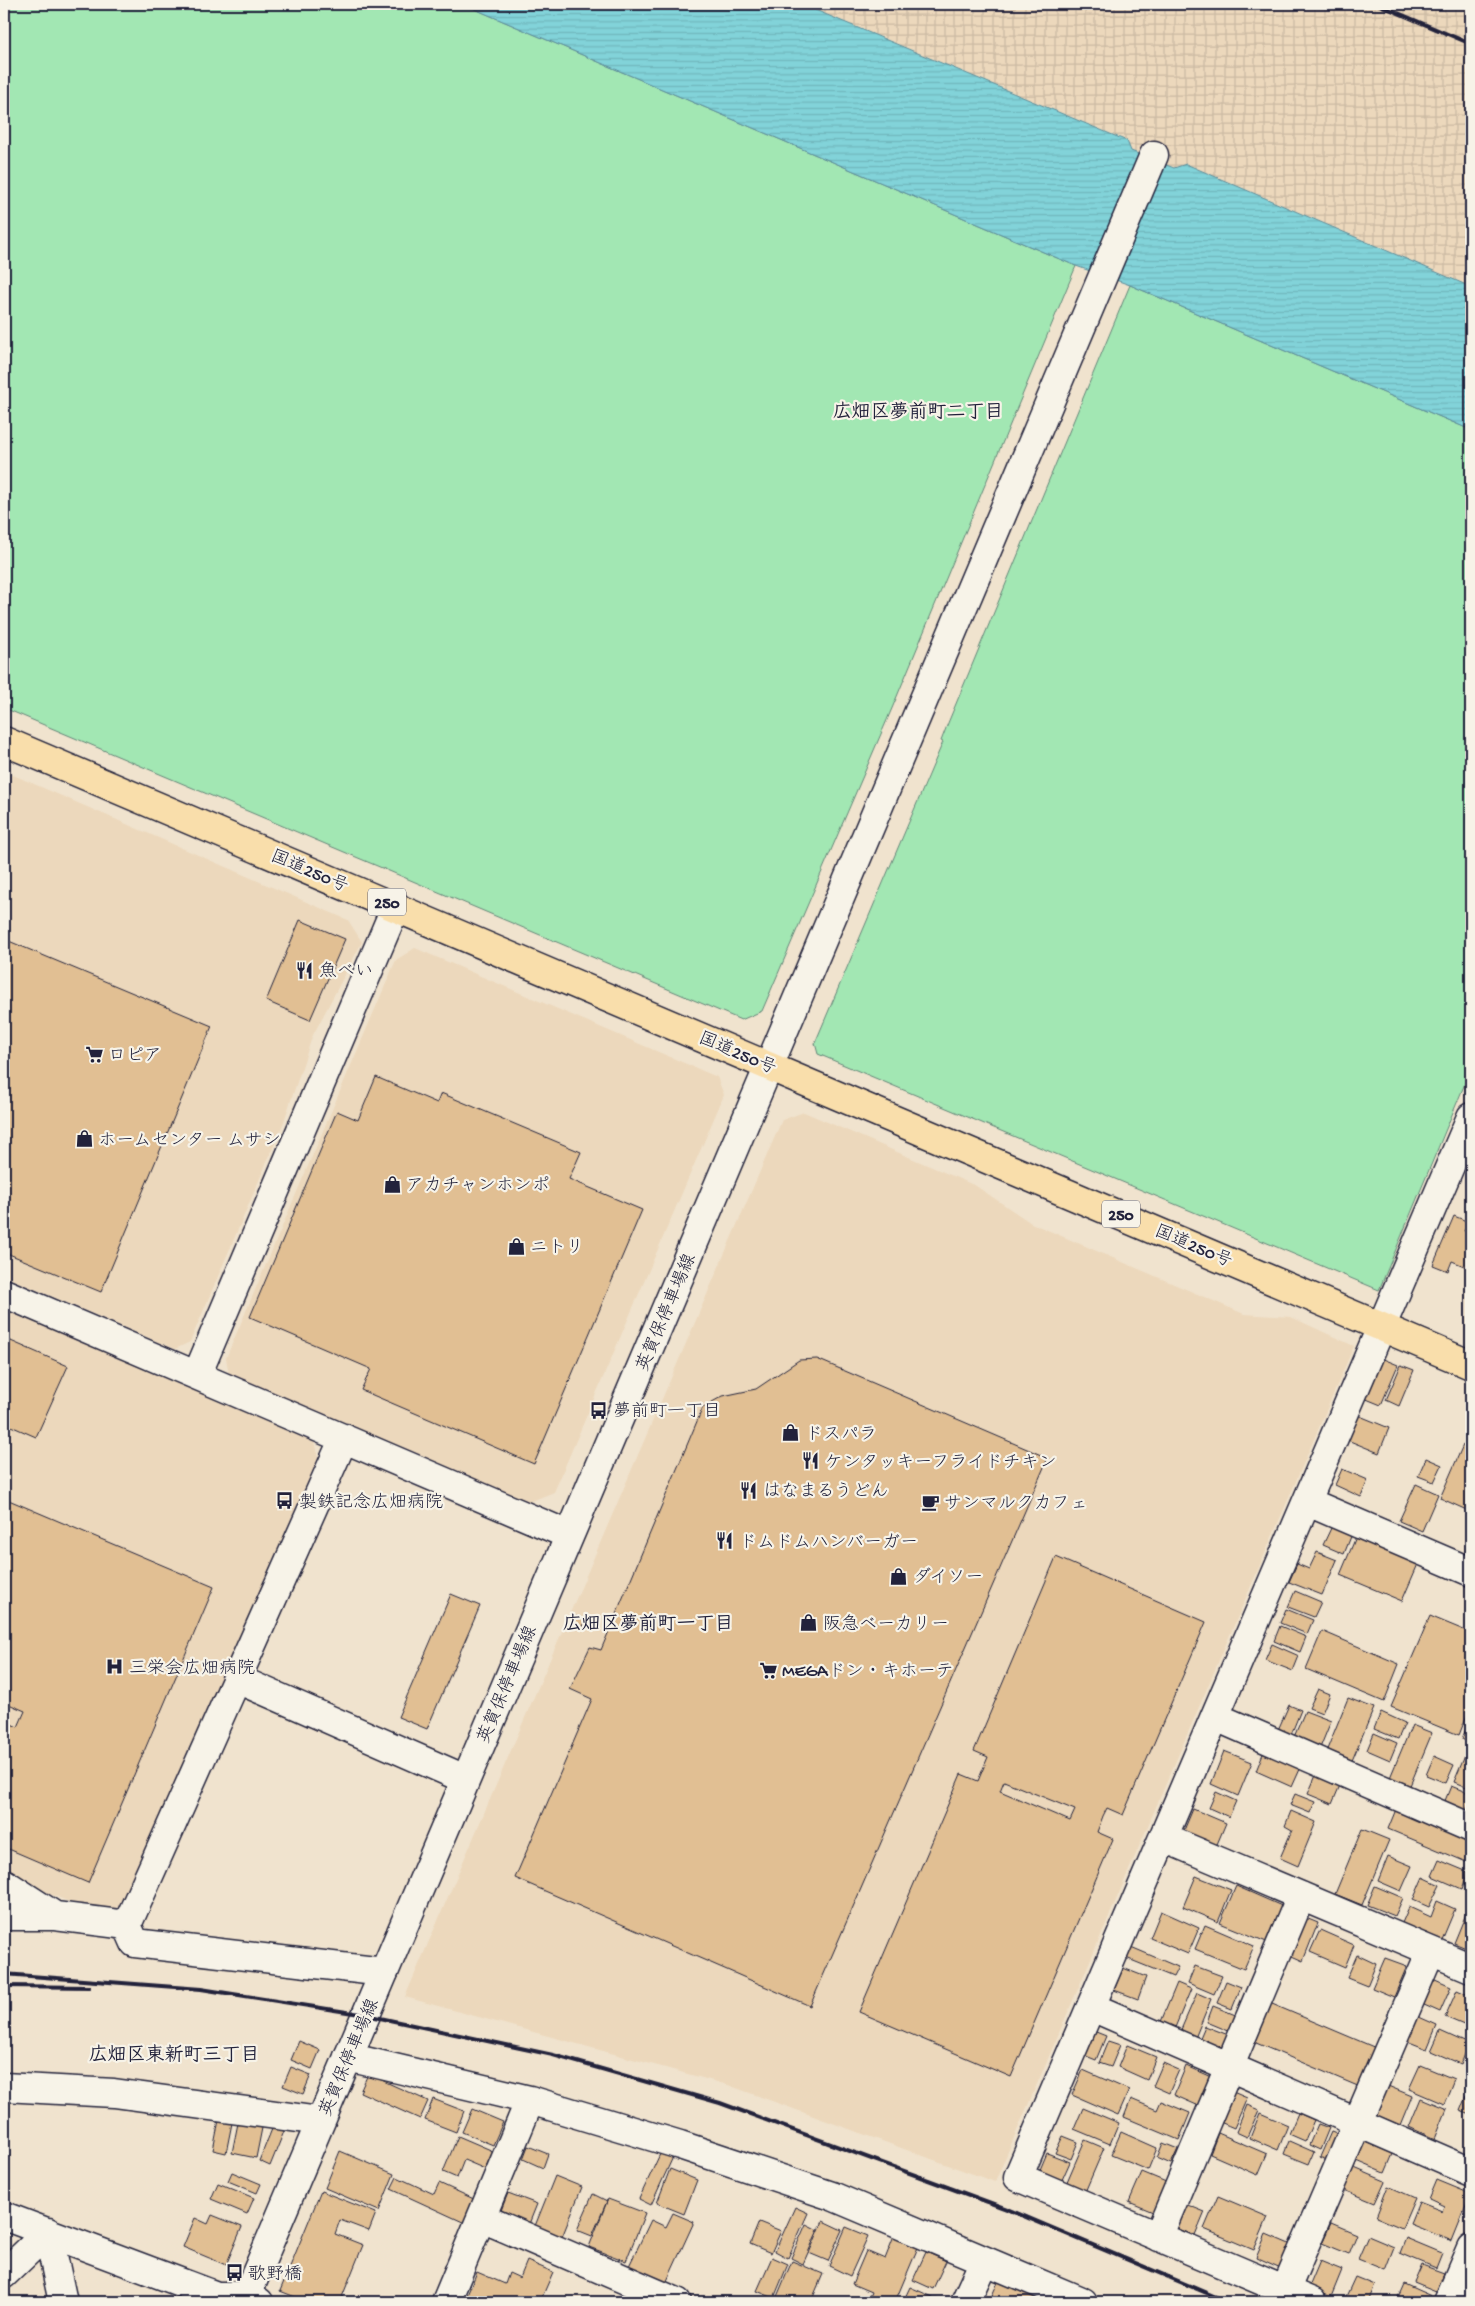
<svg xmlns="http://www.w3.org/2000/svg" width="1475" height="2306" font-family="'Gochi Hand','Klee One',sans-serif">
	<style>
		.built { fill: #ecd8bc }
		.industrial { fill: url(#industrial-grid) }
		.green { fill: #a2e7b3; stroke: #628477 }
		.water { fill: url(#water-rules); stroke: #5c8c9a }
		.building { fill: #e1bf93; stroke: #22223b; fill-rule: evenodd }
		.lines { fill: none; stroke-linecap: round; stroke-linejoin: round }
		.minor-casing { stroke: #22223b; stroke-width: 31 }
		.tertiary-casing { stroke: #22223b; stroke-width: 31 }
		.secondary-casing { stroke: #22223b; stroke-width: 31 }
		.trunk-casing { stroke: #22223b; stroke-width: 31 }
		.minor { stroke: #f7f3e8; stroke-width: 28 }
		.tertiary { stroke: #f7f3e8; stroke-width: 28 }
		.secondary { stroke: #f7f3e8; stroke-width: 28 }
		.trunk { stroke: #f9deab; stroke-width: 28 }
		.rail { stroke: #22223b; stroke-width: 4 }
		.labels { text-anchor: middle; stroke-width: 4.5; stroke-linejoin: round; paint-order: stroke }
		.shield { fill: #f7f3e8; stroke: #62616f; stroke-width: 1 }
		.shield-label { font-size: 16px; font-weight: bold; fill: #22223b }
		.street-label { font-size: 18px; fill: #22223b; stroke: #f7f3e8 }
		.poi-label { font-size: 18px; fill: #22223b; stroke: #f7f3e8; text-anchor: start }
		.neighbourhood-label { font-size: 19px; font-weight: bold; fill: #22223b; stroke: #f7f3e8 }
	</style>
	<defs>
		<pattern id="industrial-grid" width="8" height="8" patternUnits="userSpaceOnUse" patternTransform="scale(1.25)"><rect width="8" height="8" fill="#ecd8bc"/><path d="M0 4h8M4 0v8" fill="none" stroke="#cab9a2"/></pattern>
		<pattern id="water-rules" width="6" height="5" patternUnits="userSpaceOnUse" patternTransform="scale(1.25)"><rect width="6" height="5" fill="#82d3d9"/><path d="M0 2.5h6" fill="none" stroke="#70b5bb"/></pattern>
	</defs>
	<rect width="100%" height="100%" fill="#f0e3ce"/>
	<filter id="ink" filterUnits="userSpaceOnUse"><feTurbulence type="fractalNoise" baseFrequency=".02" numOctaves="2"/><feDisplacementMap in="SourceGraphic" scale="10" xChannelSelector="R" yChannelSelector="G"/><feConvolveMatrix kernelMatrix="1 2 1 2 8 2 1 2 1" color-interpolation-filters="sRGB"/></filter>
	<g filter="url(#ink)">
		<!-- built -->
		<path class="built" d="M4,771L348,920L362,942L312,1037L283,1124L190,1342L175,1349L4,1276Z
			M415,948L717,1077L724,1095L554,1492L529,1502L230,1379L226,1358L396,960Z
			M804,1112L976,1186L1031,1223L1244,1314L1291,1317L1354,1346L995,2182L728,2085L405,1997L782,1120Z
			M4,1305L313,1438L318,1458L122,1905L111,1910H89L4,1875Z"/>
		<!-- industrial -->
		<path class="industrial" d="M801,4H1471V287L1186,164L1174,168L1131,151L1127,141Z"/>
		<!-- green -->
		<path class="green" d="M4,4H463L1076,266L893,706L762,1011L741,1020L4,708Z
			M1130,285L1471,430V1069L1379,1290L818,1054L815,1043L943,742L941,741L948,723Z"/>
		<!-- water -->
		<path class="water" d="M463,4H801L1127,141L1131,151L1174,168L1186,164L1471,287V430L1130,285L1076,266Z"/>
		<!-- building -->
		<path class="building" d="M300,920L345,939L310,1020L266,1001Z
			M4,939L212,1026L101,1292L4,1252Z
			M376,1077L437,1103L441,1093L581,1152L569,1179L642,1210L534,1464L361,1390L371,1369L250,1317L337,1111L358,1120Z
			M1454,1216L1469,1222L1464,1231L1471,1233V1263L1469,1268L1452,1261L1448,1271L1433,1265Z
			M4,1338L68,1366L36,1437L4,1423Z
			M1376,1356L1398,1365L1381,1405L1359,1396Z
			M817,1359L1048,1458L810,2006L515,1878L592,1699L570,1689L590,1647L601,1650L703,1407L723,1396L756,1389L799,1360Z
			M1401,1365L1414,1370L1399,1406L1386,1400Z
			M1355,1414L1389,1428L1379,1453L1345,1439Z
			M1463,1445L1471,1448V1512L1440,1498Z
			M1426,1458L1442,1465L1434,1482L1418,1476Z
			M1342,1469L1368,1480L1361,1497L1335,1485Z
			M1416,1484L1438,1494L1422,1531L1399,1521Z
			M4,1498L214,1587L88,1883L4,1847V1721L18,1727L25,1711L4,1702Z
			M1332,1526L1352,1534L1344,1554L1323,1545Z
			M1356,1537L1418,1564L1402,1601L1340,1575Z
			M1317,1552L1337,1560L1322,1595L1289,1582L1297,1564L1309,1569Z
			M1056,1557L1206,1622L1123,1815L1107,1808L1103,1816L1097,1832L1113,1839L1011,2077L859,2012L961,1774L978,1781L988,1757L974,1751ZM1004,1781L1075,1810L1070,1821L1000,1791Z
			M1295,1591L1321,1602L1314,1617L1288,1607Z
			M451,1594L480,1606L427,1729L398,1717Z
			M1286,1609L1313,1620L1307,1634L1280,1623Z
			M575,1616L586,1621L582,1628L572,1624Z
			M1430,1616L1471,1633V1705L1459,1735L1391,1707Z
			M1280,1626L1306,1637L1300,1652L1274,1641Z
			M1322,1631L1399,1664L1384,1702L1306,1669Z
			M1272,1644L1299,1656L1293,1671L1265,1660Z
			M1318,1689L1330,1694L1322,1713L1309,1708Z
			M1348,1698L1374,1708L1351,1763L1326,1752Z
			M1289,1705L1301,1710L1290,1737L1277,1732Z
			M1305,1711L1331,1721L1320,1748L1294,1737Z
			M1381,1712L1405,1723L1398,1739L1374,1729Z
			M1471,1716V1744L1462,1739Z
			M1412,1725L1432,1733L1409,1788L1389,1780Z
			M1374,1733L1397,1743L1390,1760L1367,1750Z
			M1224,1751L1252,1762L1238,1796L1211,1784Z
			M1264,1751L1301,1767L1292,1787L1256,1771Z
			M1467,1751L1471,1753V1789L1454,1782Z
			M1434,1756L1454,1765L1446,1783L1426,1775Z
			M1317,1773L1341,1783L1332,1804L1308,1794Z
			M1451,1786L1471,1794L1466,1812L1444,1803Z
			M1216,1792L1236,1801L1229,1817L1209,1808Z
			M1295,1794L1315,1802L1310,1813L1290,1805Z
			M1399,1802L1471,1833V1864L1388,1829Z
			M1193,1809L1226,1823L1215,1849L1182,1835Z
			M1291,1811L1316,1822L1298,1866L1280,1858L1292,1830L1285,1826Z
			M1362,1829L1389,1840L1362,1905L1335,1894Z
			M1388,1856L1412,1866L1401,1891L1378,1881Z
			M1439,1860L1468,1872L1462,1889L1432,1876Z
			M1196,1876L1231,1890L1218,1922L1183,1907Z
			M1423,1877L1440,1885L1429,1907L1413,1900Z
			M1236,1886L1284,1907L1269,1943L1220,1923Z
			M1375,1886L1403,1898L1395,1916L1367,1905Z
			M1437,1901L1455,1909L1442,1940L1402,1923L1409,1907L1431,1917Z
			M1468,1909L1471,1911V1950L1454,1943Z
			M1161,1911L1199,1928L1188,1954L1150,1938Z
			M1301,1916L1318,1923L1303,1961L1285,1953Z
			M1205,1925L1254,1946L1244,1969L1195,1949Z
			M1320,1930L1354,1945L1345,1967L1310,1952Z
			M1131,1947L1178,1967L1173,1977L1126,1958Z
			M1357,1955L1376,1964L1367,1986L1347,1978Z
			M1385,1958L1407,1966L1394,1997L1372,1988Z
			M1195,1966L1222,1976L1214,1994L1188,1983Z
			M1123,1968L1146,1977L1138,1999L1114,1990Z
			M1426,1976L1451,1987L1440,2012L1415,2001Z
			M1226,1981L1241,1987L1232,2009L1217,2003Z
			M1177,1983L1191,1989L1174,2030L1160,2024Z
			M1457,1990L1471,1996V2028L1445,2017Z
			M1197,1993L1211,1999L1195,2038L1180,2032Z
			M1265,2001L1376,2048L1360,2087L1249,2040Z
			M1213,2006L1238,2016L1231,2032L1207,2022Z
			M1410,2013L1437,2025L1427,2049L1399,2038Z
			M1205,2026L1231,2036L1225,2051L1199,2040Z
			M1091,2030L1106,2036L1096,2060L1081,2054Z
			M1440,2031L1469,2044L1461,2064L1431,2051Z
			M299,2041L320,2050L312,2069L291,2060Z
			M1108,2041L1120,2045L1111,2067L1099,2063Z
			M1127,2045L1156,2057L1147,2080L1118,2067Z
			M1471,2049V2069L1464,2066Z
			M1163,2063L1179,2070L1169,2093L1153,2086Z
			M1420,2065L1454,2079L1444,2104L1409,2089Z
			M1186,2066L1211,2077L1199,2106L1174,2095Z
			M291,2067L311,2075L303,2094L283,2086Z
			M1083,2070L1129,2090L1118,2115L1072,2095Z
			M368,2074L428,2101L420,2119L360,2092Z
			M1388,2086L1412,2096L1400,2125L1376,2115Z
			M1226,2089L1247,2098L1234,2128L1213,2119Z
			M1466,2096L1471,2098V2115L1460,2111Z
			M1421,2098L1447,2109L1435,2139L1409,2127Z
			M433,2099L464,2111L456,2132L425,2120Z
			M1131,2099L1157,2110L1161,2101L1190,2113L1179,2140L1124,2117Z
			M1247,2105L1259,2110L1247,2137L1236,2132Z
			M1083,2108L1119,2123L1110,2144L1074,2129Z
			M472,2109L503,2122L493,2145L462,2132Z
			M1260,2113L1288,2125L1278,2150L1250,2138Z
			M1298,2113L1314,2120L1305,2141L1289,2134Z
			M220,2115L233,2118L226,2153L213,2150Z
			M239,2118L263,2123L256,2158L232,2153Z
			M274,2124L285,2129L270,2166L259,2161Z
			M1318,2124L1329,2128L1320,2150L1309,2145Z
			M1121,2132L1157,2148L1148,2170L1111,2155Z
			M1331,2132L1342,2136L1331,2162L1320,2157Z
			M1218,2133L1267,2154L1258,2175L1210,2154Z
			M458,2136L493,2151L485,2169L464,2160L457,2178L443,2172Z
			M1063,2136L1078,2142L1071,2159L1055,2153Z
			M1358,2139L1393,2154L1385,2173L1350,2158Z
			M1085,2140L1104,2148L1085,2192L1066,2184Z
			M1289,2141L1314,2152L1309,2164L1284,2154Z
			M1163,2143L1178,2149L1171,2164L1157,2158Z
			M528,2146L548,2154L543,2168L523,2159Z
			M340,2151L394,2174L379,2211L325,2188Z
			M661,2152L673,2157L651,2205L639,2199Z
			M1047,2153L1070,2162L1061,2182L1039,2172Z
			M1345,2164L1385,2181L1375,2203L1336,2187Z
			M670,2169L697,2180L684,2214L657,2203Z
			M232,2172L261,2184L257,2193L228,2181Z
			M1142,2172L1166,2182L1153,2212L1129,2202Z
			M555,2176L582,2187L562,2237L535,2226Z
			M397,2177L434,2194L439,2183L476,2200L465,2223L391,2189Z
			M1437,2180L1471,2194L1452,2241L1410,2224L1419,2202L1442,2211L1444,2206L1429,2199Z
			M218,2183L254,2198L247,2214L211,2199Z
			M1388,2186L1415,2198L1402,2228L1376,2217Z
			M321,2191L376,2213L369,2231L340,2220L335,2234L363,2245L340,2302H308L280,2291Z
			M508,2193L537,2204L529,2224L500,2213Z
			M593,2194L607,2201L592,2236L577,2230Z
			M1218,2196L1268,2217L1254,2250L1204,2229Z
			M608,2199L645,2213L626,2261L589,2247Z
			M1180,2202L1205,2212L1195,2236L1170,2225Z
			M795,2207L808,2213L788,2258L775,2251Z
			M673,2213L694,2222L666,2283L629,2266L651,2220L666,2227Z
			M212,2215L242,2227L226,2265L183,2247L195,2218L208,2224Z
			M823,2221L842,2230L828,2261L809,2253Z
			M759,2222L781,2231L771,2253L750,2244Z
			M1331,2223L1357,2234L1349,2254L1322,2243Z
			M806,2224L818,2230L803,2264L791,2258Z
			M846,2227L868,2236L850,2276L829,2266Z
			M895,2234L919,2245L895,2302H867L871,2292L852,2284L866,2251L885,2259Z
			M1266,2234L1294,2246L1283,2270L1256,2258Z
			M1368,2236L1394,2247L1385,2270L1358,2259Z
			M1406,2238L1442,2253L1436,2268L1400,2253Z
			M926,2252L946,2261L933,2289L913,2280Z
			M772,2257L788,2264L774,2298L757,2291Z
			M527,2261L553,2272L540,2302H464L477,2272L505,2284L509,2273L520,2278Z
			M792,2261L823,2274L811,2302H783L776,2299Z
			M1320,2261L1342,2270L1331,2297L1309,2287Z
			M1422,2265L1444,2273L1436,2292L1414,2283Z
			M1355,2277L1375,2285L1368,2302L1344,2301Z
			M999,2280L1050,2302H989Z
			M1404,2284L1431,2296L1429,2302H1396Z
			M910,2287L944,2302H903Z"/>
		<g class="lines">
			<defs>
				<path id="minor" d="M4,1293L569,1535
					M197,1375L396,906
					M344,1438L127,1925L135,1943L384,1972
					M1308,1502L1471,1572
					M237,1679L465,1779
					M1216,1717L1471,1828
					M1164,1838L1471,1968
					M4,1883L55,1916L127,1925
					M4,1916H55
					M1092,2007L1471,2172
					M348,2057L530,2100L680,2145L832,2196L1083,2302
					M4,2087L114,2093L320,2121
					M4,2216L217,2296H246L259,2302
					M482,2218L677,2302
					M48,2232L63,2302
					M1158,2237L1301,1896
					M4,2274L48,2232
					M1285,2291L1431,1951
					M446,2302L530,2100
					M965,2302L984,2261
					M1312,2302L1018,2177L1471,1117
					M1448,2302L1471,2248"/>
				<path id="tertiary" d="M769,1066L1154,155"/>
				<path id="secondary" d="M244,2302L769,1066"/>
				<path id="trunk" d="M4,741C494,947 983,1155 1471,1365"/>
			</defs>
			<!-- minor casing -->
			<use href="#minor" class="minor-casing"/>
			<!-- tertiary casing -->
			<use href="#tertiary" class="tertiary-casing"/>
			<!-- secondary casing -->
			<use href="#secondary" class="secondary-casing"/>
			<!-- trunk casing -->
			<use href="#trunk" class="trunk-casing"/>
			<!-- minor -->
			<use href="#minor" class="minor"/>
			<!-- tertiary -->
			<use href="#tertiary" class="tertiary"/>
			<!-- secondary -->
			<use href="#secondary" class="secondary"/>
			<!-- trunk -->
			<use href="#trunk" class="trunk"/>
			<!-- rail -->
			<path class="rail" d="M1377,4L1471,44
				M4,1974L201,1989L366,2015L553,2055L720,2103L1007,2209L1228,2302
				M4,1986L89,1987"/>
		</g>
	</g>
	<!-- icons -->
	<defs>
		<symbol id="restaurant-bare" viewBox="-9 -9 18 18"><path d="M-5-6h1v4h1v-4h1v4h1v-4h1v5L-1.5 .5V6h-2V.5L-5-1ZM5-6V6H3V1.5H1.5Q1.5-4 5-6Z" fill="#22223b" stroke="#f7f3e8" stroke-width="2.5" paint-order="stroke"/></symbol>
		<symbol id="supermarket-bare" viewBox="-9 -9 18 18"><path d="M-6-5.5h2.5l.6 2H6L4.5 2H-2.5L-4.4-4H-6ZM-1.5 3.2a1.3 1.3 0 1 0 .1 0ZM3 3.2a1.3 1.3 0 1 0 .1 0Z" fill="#22223b" stroke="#f7f3e8" stroke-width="2.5" paint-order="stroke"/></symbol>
		<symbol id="shop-bare" viewBox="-9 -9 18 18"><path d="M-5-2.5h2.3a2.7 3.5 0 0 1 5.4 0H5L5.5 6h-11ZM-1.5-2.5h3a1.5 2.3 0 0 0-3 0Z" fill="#22223b" stroke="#f7f3e8" stroke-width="2.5" paint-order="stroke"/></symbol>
		<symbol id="bus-bare" viewBox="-9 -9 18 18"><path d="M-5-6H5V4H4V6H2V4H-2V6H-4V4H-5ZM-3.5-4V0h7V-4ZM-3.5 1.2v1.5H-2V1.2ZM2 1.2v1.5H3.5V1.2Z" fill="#22223b" stroke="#f7f3e8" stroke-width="2.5" paint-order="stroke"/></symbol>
		<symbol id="cafe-bare" viewBox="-9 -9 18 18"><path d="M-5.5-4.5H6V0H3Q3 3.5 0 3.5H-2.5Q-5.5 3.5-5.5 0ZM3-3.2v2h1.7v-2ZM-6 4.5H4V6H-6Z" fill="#22223b" stroke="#f7f3e8" stroke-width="2.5" paint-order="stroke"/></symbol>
		<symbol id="hospital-bare" viewBox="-9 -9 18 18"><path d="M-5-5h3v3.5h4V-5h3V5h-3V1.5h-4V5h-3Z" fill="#22223b" stroke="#f7f3e8" stroke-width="2.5" paint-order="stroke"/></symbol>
	</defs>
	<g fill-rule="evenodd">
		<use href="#restaurant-bare" x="292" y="958" width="25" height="25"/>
		<use href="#supermarket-bare" x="82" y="1042" width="25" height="25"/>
		<use href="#shop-bare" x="72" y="1126" width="25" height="25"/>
		<use href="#shop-bare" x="380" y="1172" width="25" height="25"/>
		<use href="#shop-bare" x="504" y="1234" width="25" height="25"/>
		<use href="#bus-bare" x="586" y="1398" width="25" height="25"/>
		<use href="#shop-bare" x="778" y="1420" width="25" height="25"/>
		<use href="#restaurant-bare" x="798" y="1448" width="25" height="25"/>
		<use href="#restaurant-bare" x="736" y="1478" width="25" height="25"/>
		<use href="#bus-bare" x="272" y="1488" width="25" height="25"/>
		<use href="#cafe-bare" x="918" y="1490" width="25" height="25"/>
		<use href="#restaurant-bare" x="712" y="1528" width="25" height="25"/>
		<use href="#shop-bare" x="886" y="1564" width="25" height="25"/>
		<use href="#shop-bare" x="796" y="1610" width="25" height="25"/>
		<use href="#hospital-bare" x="102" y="1654" width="25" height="25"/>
		<use href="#supermarket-bare" x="756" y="1658" width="25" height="25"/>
		<use href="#bus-bare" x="222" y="2260" width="25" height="25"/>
	</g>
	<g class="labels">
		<!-- shield labels -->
		<g class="shield">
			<rect x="368" y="888.5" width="38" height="27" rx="4"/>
			<rect x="1102" y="1200.5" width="38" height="27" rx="4"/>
		</g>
		<g class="shield-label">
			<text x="387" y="908">250</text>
			<text x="1121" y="1220">250</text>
		</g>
		<!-- street labels -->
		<g class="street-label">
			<text transform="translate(310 870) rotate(23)" y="6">国道250号</text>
			<text transform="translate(738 1052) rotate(23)" y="6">国道250号</text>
			<text transform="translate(1194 1245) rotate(23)" y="6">国道250号</text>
			<text transform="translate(665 1312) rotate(-67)" y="6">英賀保停車場線</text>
			<text transform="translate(506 1684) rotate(-67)" y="6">英賀保停車場線</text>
			<text transform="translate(348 2057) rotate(-67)" y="6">英賀保停車場線</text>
		</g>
		<!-- poi labels -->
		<g class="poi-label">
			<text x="319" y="976">魚べい</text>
			<text x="108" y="1060">ロピア</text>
			<text x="98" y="1145">ホームセンター ムサシ</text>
			<text x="406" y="1190">アカチャンホンポ</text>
			<text x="530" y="1252">ニトリ</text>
			<text x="613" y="1416">夢前町一丁目</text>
			<text x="805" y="1439">ドスパラ</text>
			<text x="825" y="1467">ケンタッキーフライドチキン</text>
			<text x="763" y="1496">はなまるうどん</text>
			<text x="299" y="1507">製鉄記念広畑病院</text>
			<text x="944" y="1508">サンマルクカフェ</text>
			<text x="739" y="1547">ドムドムハンバーガー</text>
			<text x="913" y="1582">ダイソー</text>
			<text x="823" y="1629">阪急ベーカリー</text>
			<text x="129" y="1673">三栄会広畑病院</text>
			<text x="782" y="1676">MEGAドン・キホーテ</text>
			<text x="248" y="2279">歌野橋</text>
		</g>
		<!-- neighbourhood labels -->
		<g class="neighbourhood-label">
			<text x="918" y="417">広畑区夢前町二丁目</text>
			<text x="648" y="1629">広畑区夢前町一丁目</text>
			<text x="174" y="2060">広畑区東新町三丁目</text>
		</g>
	</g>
	<!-- margin -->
	<rect width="1475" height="2306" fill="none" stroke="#f7f3e8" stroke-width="20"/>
	<rect x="10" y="10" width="1455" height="2286" fill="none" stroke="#22223b" stroke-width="2" filter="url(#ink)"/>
</svg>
